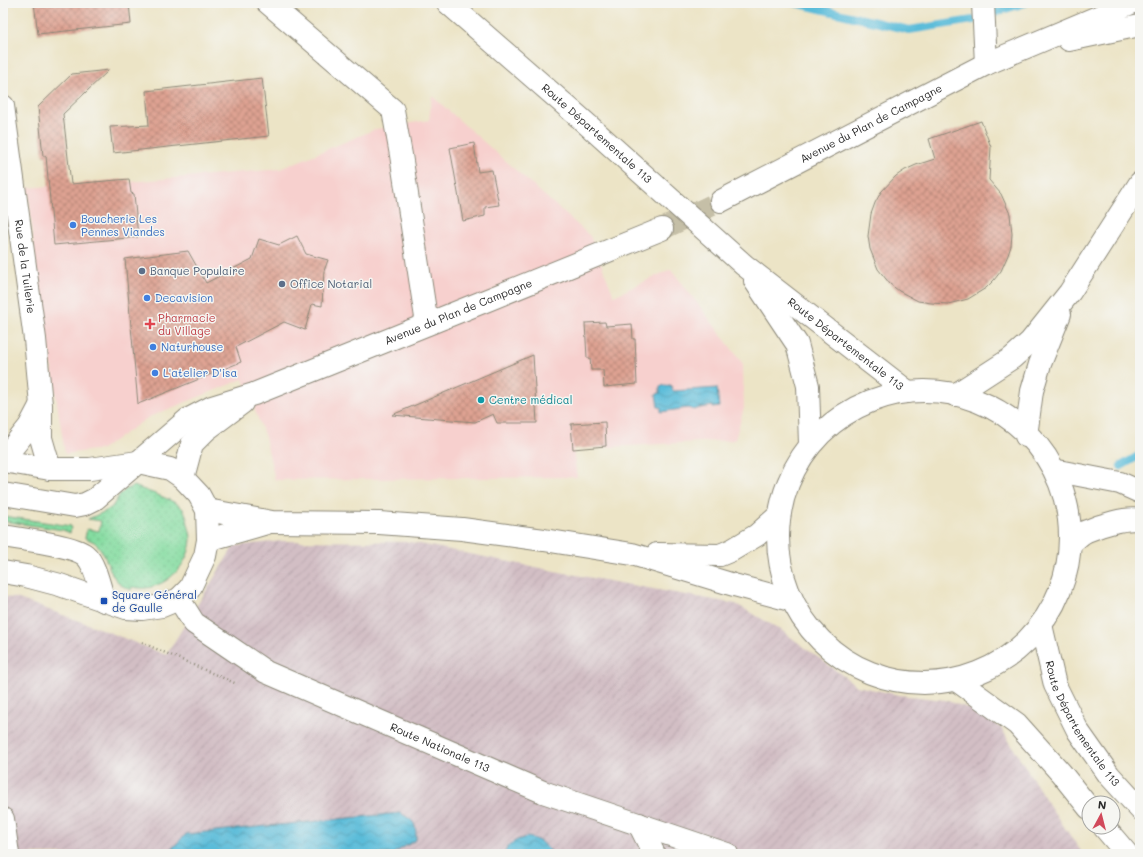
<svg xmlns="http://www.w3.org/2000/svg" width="1143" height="857" font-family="Mali,sans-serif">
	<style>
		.built { fill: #f7d0ce }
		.industrial { fill: url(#industrial-furrows) }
		.green { fill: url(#green-dots); stroke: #588466 }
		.water { fill: url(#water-waves); stroke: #427482 }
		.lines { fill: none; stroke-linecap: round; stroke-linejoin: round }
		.stream { stroke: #5abcd9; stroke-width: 8 }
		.building { fill: url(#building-cross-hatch) }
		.minor-tunnel { stroke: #c5bfa7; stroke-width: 22; stroke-dasharray: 22 11; stroke-linecap: butt }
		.minor-casing { stroke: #8c8878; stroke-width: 24 }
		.major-casing { stroke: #8c8878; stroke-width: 24 }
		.path { stroke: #8c8878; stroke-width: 2.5; stroke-dasharray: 1 3; stroke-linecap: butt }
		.minor { stroke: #fff; stroke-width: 22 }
		.major { stroke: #fff; stroke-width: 22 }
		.shop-dot { fill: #3f7fe0; stroke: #f6f6f2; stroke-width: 1.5 }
		.service-dot { fill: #5c6f8a; stroke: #f6f6f2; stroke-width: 1.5 }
		.health-dot { fill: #e0444e; stroke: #f6f6f2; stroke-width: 1.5 }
		.culture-dot { fill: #0f9aa8; stroke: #f6f6f2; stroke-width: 1.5 }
		.transit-dot { fill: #1a4fb4; stroke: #f6f6f2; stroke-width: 1.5 }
		.labels { text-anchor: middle; stroke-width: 3; stroke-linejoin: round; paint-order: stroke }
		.street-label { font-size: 11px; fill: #2b2b2b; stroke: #f6f6f2 }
		.shop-label { font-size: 11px; fill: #366cbe; stroke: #f6f6f2; text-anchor: start }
		.service-label { font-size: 11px; fill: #4e5e75; stroke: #f6f6f2; text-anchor: start }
		.health-label { font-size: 11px; fill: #be3a42; stroke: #f6f6f2; text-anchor: start }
		.culture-label { font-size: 11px; fill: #0d838f; stroke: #f6f6f2; text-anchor: start }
		.transit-label { font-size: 11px; fill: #164399; stroke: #f6f6f2; text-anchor: start }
	</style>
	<defs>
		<pattern id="industrial-furrows" width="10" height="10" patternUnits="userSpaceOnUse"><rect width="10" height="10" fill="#d2bec4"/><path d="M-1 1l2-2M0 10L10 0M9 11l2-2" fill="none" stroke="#b4a3a9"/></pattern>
		<pattern id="green-dots" width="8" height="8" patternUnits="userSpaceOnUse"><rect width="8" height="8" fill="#84dca0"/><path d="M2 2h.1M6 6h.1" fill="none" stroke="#72bd8a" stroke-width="1.8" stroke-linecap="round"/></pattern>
		<pattern id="water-waves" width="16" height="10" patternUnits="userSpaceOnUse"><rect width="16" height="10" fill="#5abcd9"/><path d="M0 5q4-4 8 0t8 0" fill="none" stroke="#4b99b0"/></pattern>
		<pattern id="building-cross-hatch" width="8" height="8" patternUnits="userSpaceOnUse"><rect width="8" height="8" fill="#dea292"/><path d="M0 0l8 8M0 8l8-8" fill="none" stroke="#b48477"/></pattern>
	</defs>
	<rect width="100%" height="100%" fill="#f6f6f2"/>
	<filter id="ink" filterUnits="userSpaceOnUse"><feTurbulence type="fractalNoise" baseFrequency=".025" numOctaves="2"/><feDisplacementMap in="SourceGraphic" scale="8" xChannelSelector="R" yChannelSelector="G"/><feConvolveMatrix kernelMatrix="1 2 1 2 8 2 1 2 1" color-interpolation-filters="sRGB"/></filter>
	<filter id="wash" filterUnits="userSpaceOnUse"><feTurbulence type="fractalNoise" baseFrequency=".012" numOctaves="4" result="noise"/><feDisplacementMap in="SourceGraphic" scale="16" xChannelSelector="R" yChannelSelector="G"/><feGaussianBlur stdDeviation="0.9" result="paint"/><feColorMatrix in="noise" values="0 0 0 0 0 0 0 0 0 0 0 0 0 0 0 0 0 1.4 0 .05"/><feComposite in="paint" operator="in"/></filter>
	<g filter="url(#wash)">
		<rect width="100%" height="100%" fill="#ece4c6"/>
		<!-- built -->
		<path class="built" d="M432,96L590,236L614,296L671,269L717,329L743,364L744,408L735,440L573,449L577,477L275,480L265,437L243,379L149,417L102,449L65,454L36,268L28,188L117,180L118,183L280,169L376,129L429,120Z"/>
		<!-- industrial -->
		<path class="industrial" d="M282,541L410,542L565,573L736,604L781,630L857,686L899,695L945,700L979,712L1001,728L1051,808L1083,854H3V597L16,598L96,627L166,655L234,546Z"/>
		<!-- green -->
		<path class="green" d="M134,486C146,491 176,500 183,509C186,513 187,519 188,524C189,528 191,534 191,539C190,561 172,582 151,587C144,589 139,588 132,587L131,590C128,588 123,587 120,584C107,573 108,553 94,542C92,541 88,539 85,538L87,529L99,531L101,521L88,519L106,511L112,507L119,496L125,490Z
			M3,516L71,526L70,533L63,530L3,521Z"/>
		<!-- water -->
		<path class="water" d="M671,385L673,391L717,388L719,407L713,408V406L700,408L694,410L688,408L661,412V407H658L656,394L660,393V386Z
			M400,813C415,821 416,823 416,840L392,854H172L173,847L186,834Z
			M528,837C538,839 546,844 551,854H504C508,843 517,839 528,837Z"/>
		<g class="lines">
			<!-- stream -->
			<path class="stream" d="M795,3L909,30L973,20
				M996,12L1025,3
				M1121,466L1140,455"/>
		</g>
		<g id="blocks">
			<!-- building -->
			<path class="building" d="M34,3H129L131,24L38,34Z
				M109,70L63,114L71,184L129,179L131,193L134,194L138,237L54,245L46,156H43L38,107L72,74Z
				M262,78L269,136L113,153L110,127L149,125L146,91Z
				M981,121L991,147L989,180L1001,194L1010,214L1012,234L1011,246L1008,255L1001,271L994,280L986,288L968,299L948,304L931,303L918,301L899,291L890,284L878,269L870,249L868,236L871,214L875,203L881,192L896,176L905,170L916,165L935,159L929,139Z
				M474,143L478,172L492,170L499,205L485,207V216L463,221L450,148Z
				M297,236L306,254L328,260L324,271L322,306L312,304L305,330L284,322L236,347L241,362L138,404L125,259L188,251L206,283L252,259L259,239L279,245Z
				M605,322L606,326L632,324L633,339H635L637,384L604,387L603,370H591L590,358H587L585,323Z
				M533,355L537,423H497L493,414L475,422L392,415Z
				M605,422L606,446L573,449L571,424Z"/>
		</g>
	</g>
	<g filter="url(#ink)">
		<use href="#blocks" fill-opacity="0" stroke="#8c8878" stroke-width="1"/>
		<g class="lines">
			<!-- minor-tunnel -->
			<path class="minor-tunnel" d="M662,229L721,201"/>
			<defs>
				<g id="minor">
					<path d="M268,3L393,110L401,155L427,324"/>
					<path d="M983,3L986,64"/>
					<path d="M1069,40L1140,25"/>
					<path id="s1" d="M3,106L35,339L41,405V438L50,469"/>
					<path id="s2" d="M721,201L986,64L1131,3"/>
					<path d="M3,459L29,427L40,406"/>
					<path d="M1058,471L1120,483L1140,492"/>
					<path d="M183,478L192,444L206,430L242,403"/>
					<path id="s3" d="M3,494L75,506L85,504L95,499L187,420L212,407L254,394L490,299L662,229"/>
					<path d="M3,536C20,539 73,545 85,555C95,563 100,588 104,601"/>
					<path d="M1070,544C1075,540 1081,533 1087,531C1101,525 1126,517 1140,520"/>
					<path id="s4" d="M179,599L194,623L266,672L543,792L727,854"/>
					<path d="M3,819L8,854"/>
					<path d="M639,824L654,854"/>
				</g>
				<g id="major">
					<path id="s5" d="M448,3L579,117L744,265L908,392"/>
					<path d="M755,281L797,344L808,386L810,444"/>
					<circle cx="924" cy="537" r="146"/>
					<path d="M955,395L1012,358L1030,342L1070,292L1140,183"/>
					<path d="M1026,436L1032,391L1040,364L1060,314"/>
					<path d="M3,461L50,469H90L138,462L170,469L183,478L199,495L207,510L208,540L205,556L190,588L179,599L162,606L142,609L126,608L60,585L26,576L3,572"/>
					<path d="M207,510L272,522L379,523L462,529L544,540L632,554L734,585L786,599"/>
					<path d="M208,540L267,523"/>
					<path d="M657,554L720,555L732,550L757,535L776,518"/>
					<path id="s6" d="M1042,629L1055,685L1078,731L1109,775L1140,809"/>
					<path d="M959,682L1017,724L1061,773L1089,808"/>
					<path d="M1104,827L1127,854"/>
				</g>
			</defs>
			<!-- minor casing -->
			<use href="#minor" class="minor-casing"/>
			<!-- major casing -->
			<use href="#major" class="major-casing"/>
			<!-- path -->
			<path class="path" d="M142,642L152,647L237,684"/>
			<!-- minor -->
			<use href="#minor" class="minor"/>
			<!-- major -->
			<use href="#major" class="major"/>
		</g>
	</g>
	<!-- markers -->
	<g class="shop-dot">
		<circle cx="73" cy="225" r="4"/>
		<circle cx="147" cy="298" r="4"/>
		<circle cx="153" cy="347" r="4"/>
		<circle cx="155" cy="373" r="4"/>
	</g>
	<g class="service-dot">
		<circle cx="142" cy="271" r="4"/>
		<circle cx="282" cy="284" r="4"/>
	</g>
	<path class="health-dot" d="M148 318h4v4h4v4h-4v4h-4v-4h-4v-4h4z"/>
	<circle class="culture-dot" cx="481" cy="400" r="4"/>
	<rect class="transit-dot" x="100" y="597" width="8" height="8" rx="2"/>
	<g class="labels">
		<!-- street labels -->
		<g class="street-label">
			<text dy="4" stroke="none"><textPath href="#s2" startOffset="169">Avenue du Plan de Campagne</textPath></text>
			<text dy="4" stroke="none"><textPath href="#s5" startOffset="198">Route Départementale 113</textPath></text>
			<text dy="4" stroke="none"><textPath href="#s1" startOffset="162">Rue de la Tuilerie</textPath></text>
			<text dy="4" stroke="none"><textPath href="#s3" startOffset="508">Avenue du Plan de Campagne</textPath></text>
			<text dy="4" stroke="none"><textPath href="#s5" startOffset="524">Route Départementale 113</textPath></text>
			<text dy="4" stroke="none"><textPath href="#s6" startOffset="104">Route Départementale 113</textPath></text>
			<text dy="4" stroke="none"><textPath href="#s4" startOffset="305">Route Nationale 113</textPath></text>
		</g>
		<!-- shop labels -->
		<g class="shop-label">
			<text x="81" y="223">Boucherie Les<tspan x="81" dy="13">Pennes Viandes</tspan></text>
			<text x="155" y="302">Decavision</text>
			<text x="161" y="351">Naturhouse</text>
			<text x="163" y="377">L'atelier D'isa</text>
		</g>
		<!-- service labels -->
		<g class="service-label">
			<text x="150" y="275">Banque Populaire</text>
			<text x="290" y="288">Office Notarial</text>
		</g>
		<!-- health labels -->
		<g class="health-label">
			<text x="158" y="322">Pharmacie<tspan x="158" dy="13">du Village</tspan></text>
		</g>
		<!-- culture labels -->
		<g class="culture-label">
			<text x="489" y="404">Centre médical</text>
		</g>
		<!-- transit labels -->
		<g class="transit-label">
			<text x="112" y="599">Square Général<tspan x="112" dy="13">de Gaulle</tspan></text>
		</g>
	</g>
	<!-- margin -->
	<rect width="1143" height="857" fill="none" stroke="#f6f6f2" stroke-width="16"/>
	<!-- north arrow -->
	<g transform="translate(1101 815) rotate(7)"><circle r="19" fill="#f6f6f2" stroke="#a5a5a2"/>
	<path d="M0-3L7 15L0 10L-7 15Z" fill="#d1495b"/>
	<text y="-6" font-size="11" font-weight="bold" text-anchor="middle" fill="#2b2b2b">N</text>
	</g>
</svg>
